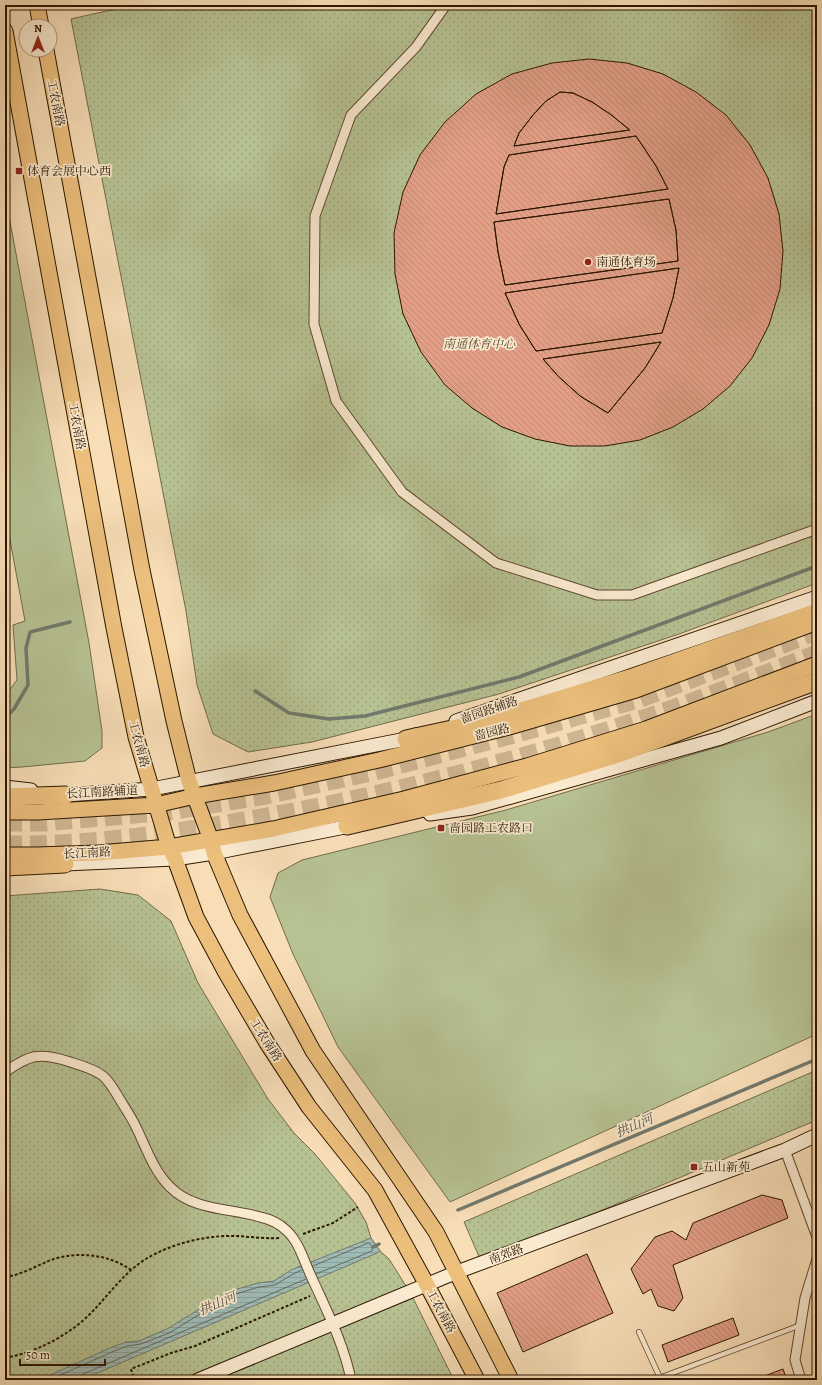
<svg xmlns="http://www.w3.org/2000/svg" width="822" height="1385" font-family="Alegreya,'Noto Serif SC',serif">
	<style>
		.grass { fill: #b7c293; stroke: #716c4a }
		.park { fill: url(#park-dots); stroke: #716c4a }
		.water { fill: url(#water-rules); stroke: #71796d }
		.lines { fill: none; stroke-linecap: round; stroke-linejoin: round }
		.shore { stroke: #65695b; stroke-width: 1 }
		.stream { stroke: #71796d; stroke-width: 3.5 }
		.building { fill: url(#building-back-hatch); stroke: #2b1700; fill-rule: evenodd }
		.highway-tunnel { stroke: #cfb692; stroke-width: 17; stroke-dasharray: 17 8; stroke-linecap: butt }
		.lane-casing { stroke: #5e492e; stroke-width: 6 }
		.street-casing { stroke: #5e492e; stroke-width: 11 }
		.secondary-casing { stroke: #2b1700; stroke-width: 15 }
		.primary-casing { stroke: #2b1700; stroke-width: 17 }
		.highway-casing { stroke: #2b1700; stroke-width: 19 }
		.path { stroke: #2b1700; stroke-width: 2; stroke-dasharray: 3 2; stroke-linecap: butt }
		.lane { stroke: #faead0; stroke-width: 4.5 }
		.street { stroke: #faead0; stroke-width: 9 }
		.secondary { stroke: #faead0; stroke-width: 13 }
		.primary { stroke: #ecbf7c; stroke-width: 15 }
		.highway { stroke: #ecbf7c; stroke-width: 17 }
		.poi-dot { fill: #8f2418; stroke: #faead0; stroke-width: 1.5 }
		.labels { text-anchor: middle; stroke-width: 3.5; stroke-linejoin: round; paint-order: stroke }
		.street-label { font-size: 12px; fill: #2b1700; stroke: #faead0 }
		.poi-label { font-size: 12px; fill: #2b1700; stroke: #faead0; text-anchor: start }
		.park-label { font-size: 12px; font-style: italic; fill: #554a2c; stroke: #faead0 }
		.water-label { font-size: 13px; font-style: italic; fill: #545040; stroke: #faead0 }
	</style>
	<defs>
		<pattern id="park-dots" width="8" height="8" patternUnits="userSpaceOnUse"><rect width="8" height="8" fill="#b7c293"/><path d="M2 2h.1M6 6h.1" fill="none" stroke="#9ea67d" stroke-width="1.8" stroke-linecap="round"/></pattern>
		<pattern id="water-rules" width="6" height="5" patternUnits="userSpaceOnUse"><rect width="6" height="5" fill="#9fbbb6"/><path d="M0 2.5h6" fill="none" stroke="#89a09b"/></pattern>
		<pattern id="building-back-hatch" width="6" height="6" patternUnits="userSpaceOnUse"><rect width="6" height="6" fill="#e29f86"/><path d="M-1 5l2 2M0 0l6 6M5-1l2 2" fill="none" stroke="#c28872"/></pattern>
	</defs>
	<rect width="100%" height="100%" fill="#f8deb7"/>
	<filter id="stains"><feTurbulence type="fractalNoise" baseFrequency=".005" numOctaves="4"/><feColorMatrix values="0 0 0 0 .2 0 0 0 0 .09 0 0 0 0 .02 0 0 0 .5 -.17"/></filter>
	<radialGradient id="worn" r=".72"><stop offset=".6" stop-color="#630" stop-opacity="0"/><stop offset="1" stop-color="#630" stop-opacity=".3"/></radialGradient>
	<!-- grass -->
	<path class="grass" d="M5,195L89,643L102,731V748L85,761L22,767L5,768V696L17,680L13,625L25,621L5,513Z
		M817,714V1034L450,1202L338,1047L293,954L270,897L278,873L302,860L506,810L768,732Z"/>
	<!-- park -->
	<path class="park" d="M133,5H817V583L679,634L499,694L312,742L248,752L213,734L197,685L186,611L71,19Z
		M100,889L138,895L171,921L198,983L268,1099L294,1133L315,1154L355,1203L366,1222L371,1238L380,1251L389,1259L406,1286L180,1380H5V896Z
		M817,1070V1120L481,1261L464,1222Z
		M413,1298L454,1380H215Z"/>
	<!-- water -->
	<path class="water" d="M371,1238L380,1251L377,1253L81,1380H39L110,1348L126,1342L139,1341L167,1329L211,1302L234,1290L258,1283L274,1281L291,1270Z"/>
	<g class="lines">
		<!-- shore -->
		<path class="shore" d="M313,1266L368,1243L370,1244L373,1248L372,1251L316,1274
			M49,1380L112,1352L127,1346L141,1344L169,1333L213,1306L236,1294L259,1287L275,1285L293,1274L302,1270
			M80,1380L81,1377L83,1374L306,1279"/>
		<!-- stream -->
		<path class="stream" d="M255,691L289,713L329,719L365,716L519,677L817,566
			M5,718L14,709L28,685L26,648L30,632L70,622
			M458,1210L817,1059
			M373,1247L379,1244"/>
	</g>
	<!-- building -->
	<path class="building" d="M589,59L627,63L663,74L696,92L726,115L750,145L768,178L779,214L783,251L780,289L769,325L752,358L730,386L703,409L673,427L640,440L605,446H570L535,439L502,427L472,408L445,385L421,352L403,314L395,274L394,233L403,192L420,155L445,122L476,94L512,74L552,63ZM560,92L573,93L592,102L610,114L630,130L514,146L519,133L533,115L546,101ZM636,136L656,166L668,189L496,214L504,167L509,155ZM669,199L676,230L678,261L505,285L498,252L494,222ZM679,268L673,298L662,333L536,351L519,324L505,293ZM661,342L645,368L608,413L580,396L558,376L543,359Z
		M560,92L573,93L592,102L610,114L630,130L514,146L519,133L533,115L546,101Z
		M636,136L656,166L668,189L496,214L504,167L509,155Z
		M669,199L676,230L678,261L505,285L498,252L494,222Z
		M679,268L673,298L662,333L536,351L519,324L505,293Z
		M661,342L645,368L608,413L580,396L558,376L543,359Z
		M817,1170V1190L813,1178Z
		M762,1195L782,1200L788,1218L673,1265L683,1298L674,1311L658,1306L651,1289L643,1294L631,1269L655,1237L672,1231L686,1240L693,1223Z
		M587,1254L613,1313L523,1352L497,1293Z
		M733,1318L739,1335L668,1362L662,1345Z
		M783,1369L787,1380H754Z"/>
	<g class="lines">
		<!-- highway-tunnel -->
		<path class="highway-tunnel" d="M5,823H45L169,812L266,796L375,772L510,736L638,700L817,632
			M5,844C85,845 165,834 244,820C379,797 513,762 643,718C702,699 759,675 817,653"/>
		<defs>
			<path id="lane" d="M639,1332L661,1380
				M659,1378L801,1325"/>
			<path id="street" d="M446,5L416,47L351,115L315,216L314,324L336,401L402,492L496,563L597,595H632L817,529
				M5,1072C29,1055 39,1052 67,1061C79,1065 93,1068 103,1076C110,1082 114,1090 119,1098C125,1108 132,1118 137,1129C147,1150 154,1171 170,1187C194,1211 230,1208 260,1217C270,1219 280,1224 287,1231C299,1242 304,1261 311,1276C326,1309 344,1344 351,1380
				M785,1150L817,1237
				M801,1380L795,1360L805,1298L817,1259"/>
			<path id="secondary" d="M456,721L817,597
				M5,787L31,790
				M56,794L66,795L152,789L406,739L415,735
				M430,814L472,808L721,738L817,701
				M56,866L65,864L175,859L214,853L355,825
				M198,1380L457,1272L785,1150L817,1135"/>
			<path id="primary" d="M37,5L41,26
				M5,31L114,628L136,737L169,847L175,859L196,917L226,973L267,1043L309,1107L375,1190L427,1285L477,1380
				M46,50L142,570L174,721L189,781L211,840L214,853L240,915L313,1051L436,1232L511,1380
				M5,812H38L156,805L195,796L274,783L379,760L509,727L636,690L817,622
				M5,855H36L98,853L169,847L273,829L404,799L527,766L646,729L817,664"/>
			<path id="highway" d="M406,739L489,721L630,678L817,612
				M5,797L66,795
				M347,826L501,790L621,753L817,681
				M5,867L65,864"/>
		</defs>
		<!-- lane casing -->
		<use href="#lane" class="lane-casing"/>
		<!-- street casing -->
		<use href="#street" class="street-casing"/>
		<!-- secondary casing -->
		<use href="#secondary" class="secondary-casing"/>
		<!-- primary casing -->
		<use href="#primary" class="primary-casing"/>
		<!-- highway casing -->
		<use href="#highway" class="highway-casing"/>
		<!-- path -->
		<path class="path" d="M303,1234L333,1223L358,1207
			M5,1277C21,1275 36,1266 51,1260C76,1251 109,1254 131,1270
			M5,1358C37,1352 70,1335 93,1311C112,1291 129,1266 155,1254C181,1241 210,1235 238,1236C252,1237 267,1239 281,1238
			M123,1380L133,1376L131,1369L171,1353L195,1346L310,1296"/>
		<!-- lane -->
		<use href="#lane" class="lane"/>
		<!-- street -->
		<use href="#street" class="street"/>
		<!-- secondary -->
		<use href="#secondary" class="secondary"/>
		<!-- primary -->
		<use href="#primary" class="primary"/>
		<!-- highway -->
		<use href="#highway" class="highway"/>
	</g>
	<!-- markers -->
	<g class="poi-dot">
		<rect x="15" y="167" width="8" height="8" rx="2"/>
		<circle cx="588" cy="262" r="4"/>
		<rect x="437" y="824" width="8" height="8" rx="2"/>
		<rect x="690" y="1163" width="8" height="8" rx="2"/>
	</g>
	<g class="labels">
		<!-- street labels -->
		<g class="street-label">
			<text transform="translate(56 103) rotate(79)" y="4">工农南路</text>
			<text transform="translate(77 426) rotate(80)" y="4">工农南路</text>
			<text transform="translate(489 710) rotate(-19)" y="4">啬园路辅路</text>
			<text transform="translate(492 732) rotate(-14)" y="4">啬园路</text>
			<text transform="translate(139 744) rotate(75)" y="4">工农南路</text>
			<text transform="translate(102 792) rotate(-3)" y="4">长江南路辅道</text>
			<text transform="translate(87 853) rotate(-3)" y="4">长江南路</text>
			<text transform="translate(266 1040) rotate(58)" y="4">工农南路</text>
			<text transform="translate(506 1254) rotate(-20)" y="4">南郊路</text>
			<text transform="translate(441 1311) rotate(62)" y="4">工农南路</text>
		</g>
		<!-- poi labels -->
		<g class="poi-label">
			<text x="27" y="175">体育会展中心西</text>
			<text x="596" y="266">南通体育场</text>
			<text x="449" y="832">啬园路工农路口</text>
			<text x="702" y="1171">五山新苑</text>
		</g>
		<!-- park labels -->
		<g class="park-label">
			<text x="479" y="348">南通体育中心</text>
		</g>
		<!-- water labels -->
		<g class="water-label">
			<text transform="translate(634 1125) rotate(-23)" y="5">拱山河</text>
			<text transform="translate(217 1303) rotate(-23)" y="5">拱山河</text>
		</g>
	</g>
	<!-- margin -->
	<rect width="822" height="1385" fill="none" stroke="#f8deb7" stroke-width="20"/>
	<rect x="6" y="6" width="810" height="1373" fill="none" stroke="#2b1700" stroke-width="2"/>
	<rect x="10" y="10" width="802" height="1365" fill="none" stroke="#2b1700"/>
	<!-- north arrow -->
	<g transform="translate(38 38)"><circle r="19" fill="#faead0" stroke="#a7967d"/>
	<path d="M0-3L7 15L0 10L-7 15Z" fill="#8f2418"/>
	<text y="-6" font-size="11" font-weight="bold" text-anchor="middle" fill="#2b1700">N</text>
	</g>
	<!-- scale -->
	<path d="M20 1359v6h85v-6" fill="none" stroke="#2b1700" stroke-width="2"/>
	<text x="26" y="1359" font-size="12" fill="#2b1700" stroke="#faead0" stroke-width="3" paint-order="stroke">50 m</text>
	<rect width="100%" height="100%" filter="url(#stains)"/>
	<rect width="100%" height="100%" fill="url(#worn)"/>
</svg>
